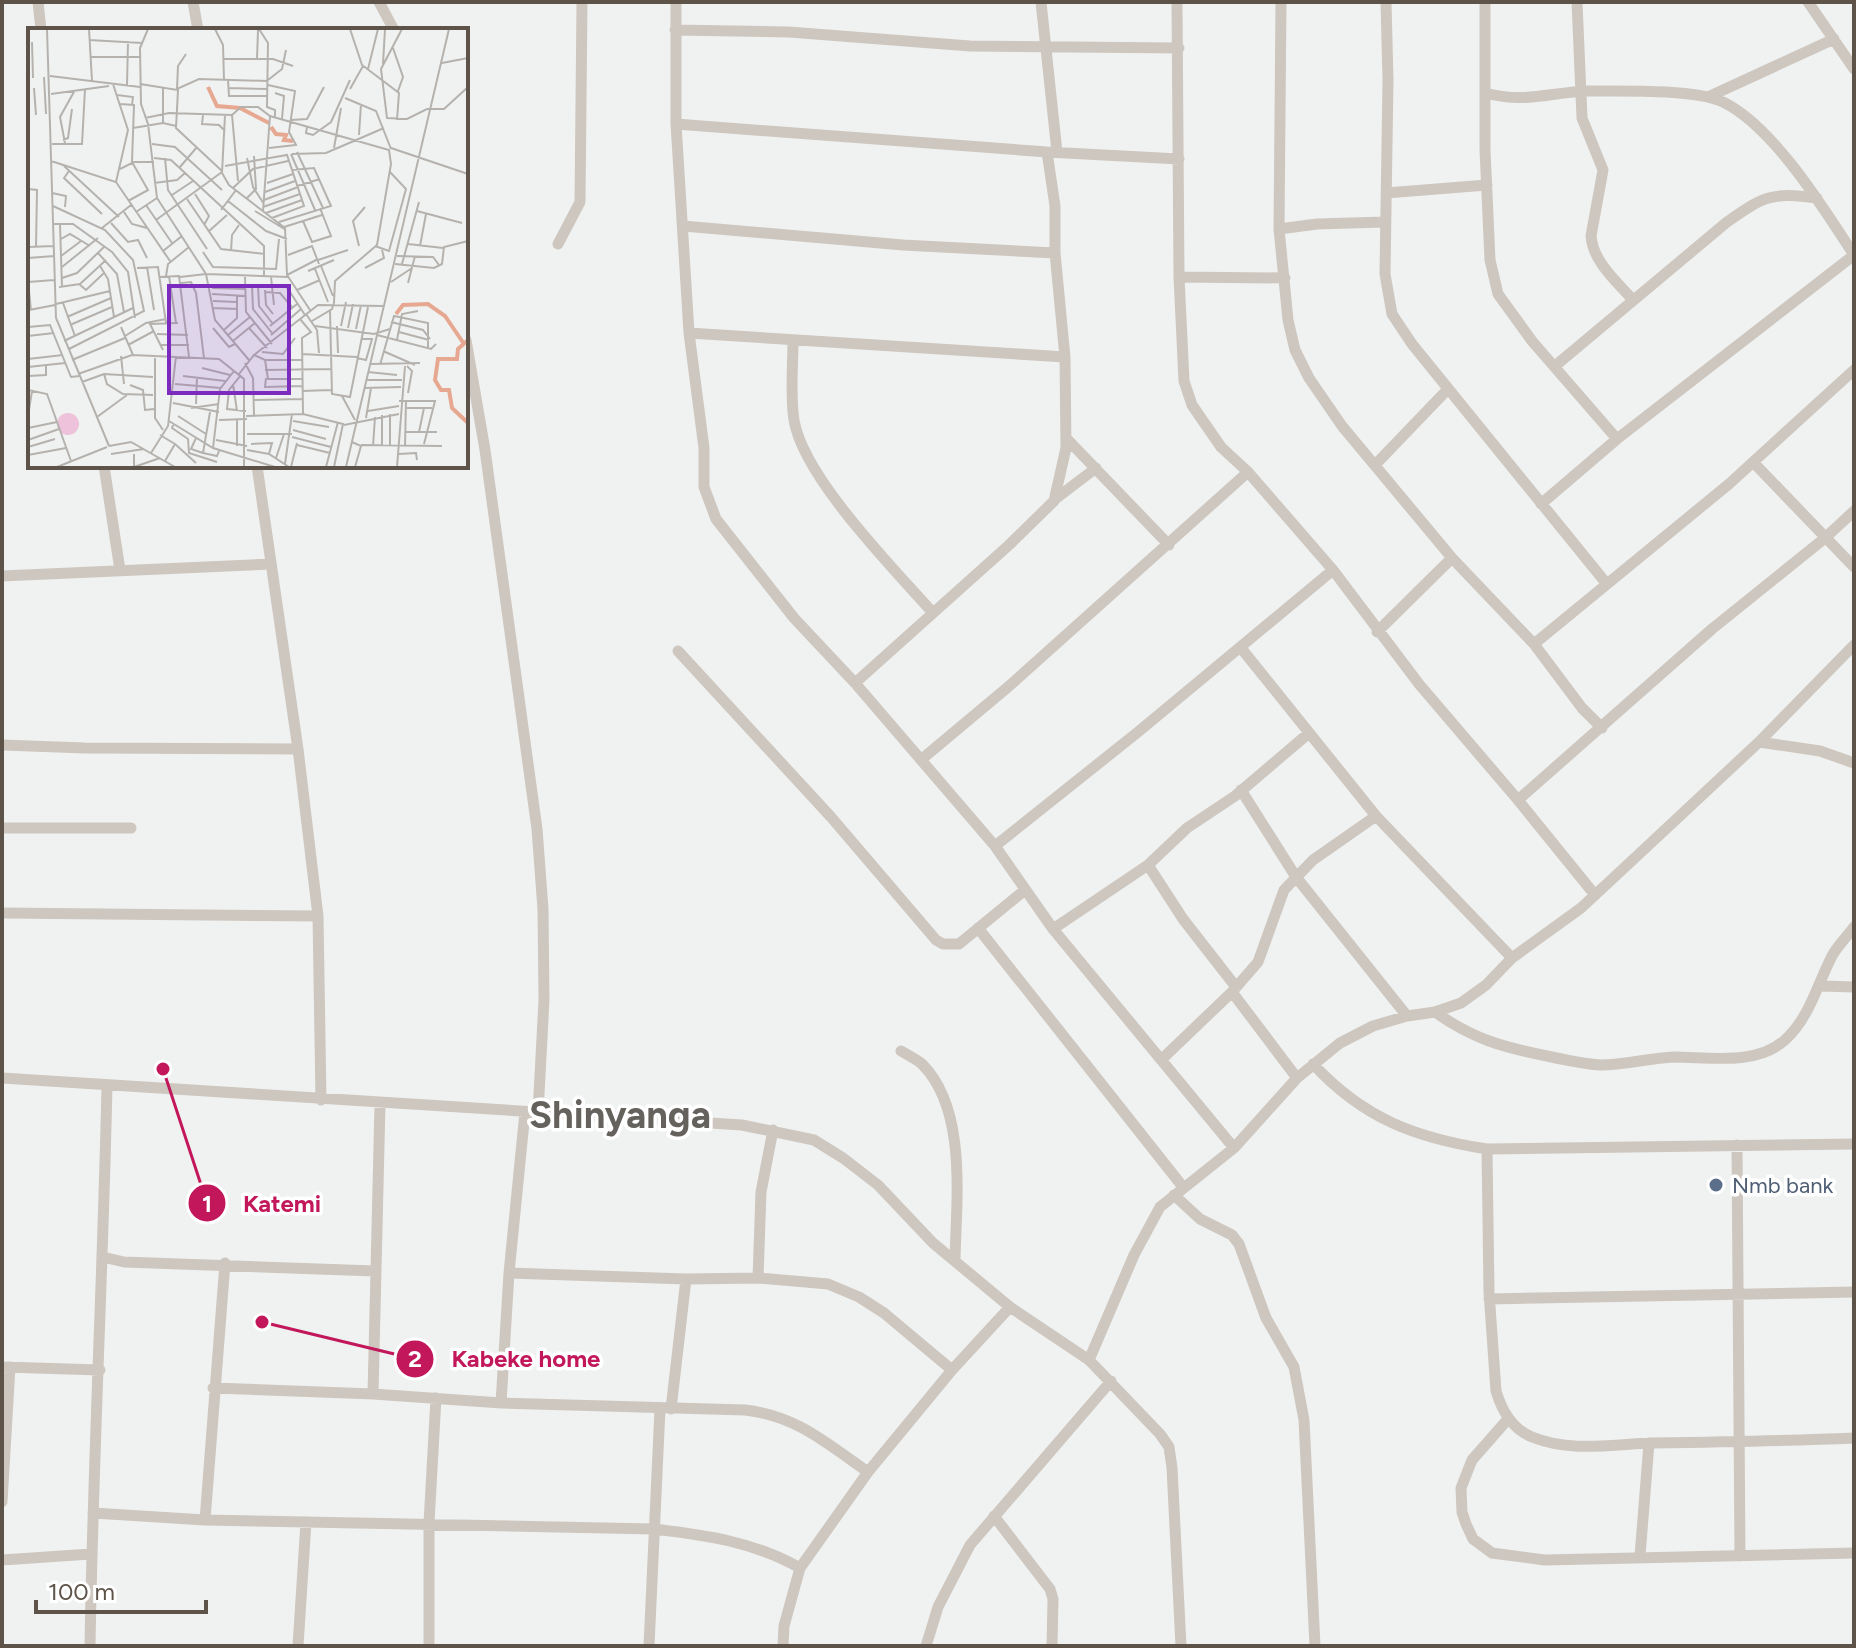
<svg xmlns="http://www.w3.org/2000/svg" width="1856" height="1648" font-family="Figtree,sans-serif">
	<style>
		.lines { fill: none; stroke-linecap: round; stroke-linejoin: round }
		.minor { stroke: #cec7bf; stroke-width: 11 }
		.service-dot { fill: #5c6f8a; stroke: #fff; stroke-width: 3 }
		.labels { text-anchor: middle; stroke-width: 7; stroke-linejoin: round; paint-order: stroke }
		.service-label { font-size: 22px; fill: #4e5e75; stroke: #fff; text-anchor: start }
		.town-label { font-size: 38px; font-weight: bold; fill: #65625d; stroke: #fff }
		.inset-river { fill: none; stroke: #e7a891; stroke-width: 4 }
		.inset-road { fill: none; stroke: #b5b2ae; stroke-width: 2 }
		.view { fill: #7b2cbf; fill-opacity: 0.15; stroke: #7b2cbf; stroke-width: 4 }
		.inset-edge { fill: none; stroke: #5d5349; stroke-width: 4 }
		.leader { fill: none; stroke: #c2185b; stroke-width: 3 }
		.callout-dot { fill: #c2185b; stroke: #fff; stroke-width: 3 }
		.mark-label { font-size: 24px; text-anchor: middle; font-weight: bold; fill: #fff }
		.callout-label { font-size: 24px; text-anchor: middle; font-weight: bold; fill: #c2185b; stroke: #fff; stroke-width: 7; stroke-linejoin: round; paint-order: stroke }
	</style>
	<rect width="100%" height="100%" fill="#f0f2f2"/>
	<g class="lines">
		<!-- minor -->
		<path class="minor" d="M38,2L41,30
			M193,2L198,30
			M379,2L394,30
			M676,2V124L689,333L704,448V487L716,519L794,618L855,683L995,846L1053,929L1234,1148
			M1041,2L1057,152
			M1177,2L1179,277L1184,381L1192,405L1221,447L1248,472L1333,570L1419,684L1518,800L1595,895
			M1281,2L1279,229L1288,320L1295,350L1309,378L1342,426L1452,558L1534,644L1582,708L1602,728
			M1386,2L1388,80L1385,274L1392,314L1412,344L1606,583
			M1485,2V150L1490,260L1498,294L1532,341L1617,439
			M1577,2L1582,118L1603,170L1591,236C1593,262 1617,282 1633,300
			M1808,2L1854,69
			M675,30L789,32L970,46L1179,48
			M1486,93C1525,104 1550,92 1589,91C1622,91 1695,89 1723,102C1773,126 1824,209 1854,255
			M1708,97L1834,39
			M676,124L1047,152L1179,159
			M1386,193L1487,185
			M683,226L903,245L1055,253
			M1279,229L1317,224L1385,222
			M558,244L580,202L582,2
			M1179,277L1285,278
			M689,333L1065,357
			M466,340L485,450L537,829L543,909L544,1000L538,1113
			M793,340C793,366 790,395 794,420C803,477 894,569 933,613
			M1555,366L1727,222C1764,196 1771,192 1817,198
			M1067,439L1169,545
			M1753,462L1854,567
			M1375,465L1448,389
			M104,466L120,570
			M257,466L298,749L318,916L321,1100
			M1054,500L1096,468
			M1541,504L1617,439L1854,255
			M2,576L271,564
			M1377,632L1452,558
			M1534,644L1729,484L1854,370
			M1241,648L1376,816L1512,958
			M678,651L831,817L936,940L943,944H959L1025,890
			M855,683L1009,545L1054,501L1066,448L1065,357L1055,253V206L1047,152
			M1759,742L1820,751L1854,763
			M2,745L85,748L298,749
			M922,759L1008,687L1248,472
			M1241,790L1296,877L1407,1016
			M1518,800L1712,629L1825,538L1854,511
			M2,828H131
			M995,846L1138,732L1333,570
			M1148,865L1183,919L1236,987
			M2,913L318,916
			M978,928L1183,1187
			M1053,929L1148,865L1187,828L1235,796L1309,733
			M1821,986L1854,987
			M1232,992L1297,1078
			M1435,1012C1473,1039 1502,1047 1547,1056C1565,1060 1583,1064 1601,1065C1625,1065 1649,1058 1674,1057C1709,1057 1756,1066 1785,1040C1810,1017 1817,985 1832,956C1837,946 1847,937 1854,927
			M901,1051C908,1055 916,1059 922,1064C968,1110 956,1202 955,1261
			M1161,1060L1232,992L1258,962L1284,890L1313,860L1376,816
			M1313,1064C1363,1118 1415,1138 1487,1149L1854,1144
			M2,1078L742,1125L814,1140L843,1158L878,1185L933,1243L1010,1307L1089,1360L1160,1434L1169,1447L1172,1468L1181,1646
			M1737,1145L1740,1556
			M1487,1149L1489,1292L1496,1391C1502,1411 1512,1429 1532,1437C1572,1453 1612,1444 1653,1443C1720,1442 1787,1441 1854,1438
			M1174,1195L1200,1219L1232,1235L1239,1244L1266,1318L1294,1367L1304,1420L1315,1646
			M103,1257L124,1262L375,1271
			M509,1273L686,1279L758,1278L828,1284L859,1297L884,1313L952,1370
			M758,1278L761,1192L773,1130
			M1489,1299L1854,1292
			M1089,1360L1134,1255L1160,1207L1234,1148L1297,1078L1340,1043L1373,1026L1407,1016L1435,1012L1461,1003L1486,985L1512,958L1581,908L1638,855L1759,742L1854,645
			M3,1367L100,1370
			M213,1388L373,1394L501,1403L745,1410C797,1416 826,1443 868,1472
			M373,1394L380,1104
			M501,1403L509,1273L525,1112
			M671,1409L686,1279
			M1508,1419L1472,1460L1461,1488L1462,1512L1466,1524L1473,1539L1492,1553L1545,1560L1854,1553
			M2,1502L10,1367
			M93,1513L205,1520L654,1529C705,1535 755,1542 800,1568
			M994,1516L1050,1589L1053,1599L1052,1646
			M205,1520L225,1263
			M1640,1556L1649,1443
			M2,1560L91,1554
			M90,1646C93,1459 103,1272 107,1085
			M298,1646L306,1522
			M429,1646V1523L436,1398
			M649,1646L660,1409
			M783,1646L784,1626L800,1568L868,1472L952,1370L1010,1307
			M926,1646L938,1607L970,1545L1111,1381"/>
	</g>
	<!-- markers -->
	<circle class="service-dot" cx="1716" cy="1185" r="8"/>
	<g class="labels">
		<!-- service labels -->
		<g class="service-label">
			<text x="1732" y="1193">Nmb bank</text>
		</g>
		<!-- town labels -->
		<g class="town-label">
			<text x="620" y="1128">Shinyanga</text>
		</g>
	</g>
	<!-- overview -->
	<g transform="translate(28 28)">
		<rect width="440" height="440" fill="#f0f2f2"/>
		<path d="M29 396a11 11 0 1 1 22 0a11 11 0 1 1-22 0Z" fill="#edc2da"/>
		<path class="inset-river" d="M180,59L189,78L212,80L241,95M243,99L248,106L258,107L256,112L265,113M368,286L375,277L400,276L417,288L436,316M440,312L430,321L429,331H410L407,352L413,362H421L424,380L440,395"/>
		<path class="inset-road" d="M19,1L28,290L81,418M61,1L64,53M120,1L112,20L113,76L120,96L129,170L178,246L260,249M187,1L195,17L196,52M231,1L240,15L239,79L247,82V89M322,1L334,37L371,65L369,92M374,1L353,41L359,90L379,91L399,81H416L440,59M61,12L114,15M4,14L5,50M365,20L375,49L370,63M158,26L150,38L149,61L171,51L240,53M63,29H112M195,31H245L265,38M229,31L230,2M414,35L440,30M355,36L357,1M340,41L350,1M22,48L112,59M16,49L18,86M200,52L201,68H239M240,52L254,41L258,22M85,56L100,102L88,154M112,56L150,62L148,100L194,143M240,57L267,63L261,104L268,117L241,120M99,58L100,13M6,60L8,87M135,60V95L148,98M200,60L240,61M322,61L335,38M247,65L256,68L254,91M23,66L81,58M89,67L105,69L104,77M317,70L348,83L363,121M92,76L106,77L104,134L120,162L100,173M175,87L174,96L191,97L197,103M197,87L194,145L201,157L257,200L259,247L282,282M204,87L210,153M117,90L141,85L204,87L213,79H230L242,88L361,122L363,136L349,217L307,253L306,275M263,92L279,91L296,59M279,99L278,105L285,107L303,94L322,52M105,100L135,95M331,107L333,76M35,112L40,110L44,81M37,115L32,89L47,62M24,116H54L57,61M124,116L147,119L194,162M306,120L313,80M363,120L440,146M269,124L295,180M263,126L287,182M264,126L298,125L356,100M126,130L143,132L236,218V249M137,130L140,162L179,221M219,130L225,159L236,176M23,133L88,154L142,233M36,138L91,189M197,138L259,127L276,178L244,190M152,139L169,119M92,141L106,134H126M41,143L36,150L74,186M126,155L149,152L157,145M239,155L265,146M269,158L292,151M205,160L225,141L260,133M0,161L9,162L8,219M237,164L267,153M24,165L38,168L37,179M167,166L181,188L176,197M144,167L165,153M219,170L228,161L226,128M159,171L193,221L237,226M236,172L270,159M200,173L238,203L259,211M118,177L144,215M25,178L77,202L105,232L116,283L41,321M235,179L272,166M193,182L208,162M227,183L258,202M235,183L242,88M389,183L434,195M96,184L104,196L119,200M108,184L129,170M238,185L274,172M128,192L194,144M275,193L284,214L303,208L292,180M251,194L303,178L286,140L264,142M83,195L100,214L110,212L119,230M25,196H45L84,224L100,244L107,290M32,196L34,259M256,199L294,187M74,200L103,177M180,204L199,187M33,211L42,206L62,218M380,216L415,220M331,218L325,193L337,179M347,218L361,223L378,161L362,144M392,218L398,186M0,219L26,218M135,223L154,208M203,223L204,207L211,197M175,224L185,239L248,241L251,211M70,225L89,246L96,284M260,227L284,218L291,236M33,228L53,213M369,228L405,229L411,237M0,230L26,228M290,232L320,222M367,236L406,240L414,236L416,219L440,213M374,236L391,174M72,238L80,251L86,289M293,238L305,268M34,239L70,210M119,239L126,282M109,240L130,239L138,295M337,240L356,230L354,222M287,241L300,274M280,243L306,232M178,246L187,292L221,332M259,247L290,231M138,248L140,236L161,219M141,248L148,295M131,249L151,248L161,329M152,249L178,246M217,249L218,284L244,316M243,249L246,277M34,250L49,245L77,218M0,254L3,282M0,254L26,252M363,254L384,240M153,255L163,254L168,265L176,330M380,255L387,228M51,256L58,262L76,245M217,257L258,258L277,287M224,257L225,281L244,305M230,257L231,278L245,296M31,259L52,256L78,232M184,260L217,261M237,262L238,277L245,286M269,262L292,252M237,264L252,265L264,279M184,266L217,268M185,273L209,274M35,275L47,308M28,276L82,263M185,280L210,281M1,282L27,277M302,282L303,325M278,286L289,302L291,325M39,289L83,270M272,291L283,304L274,310L275,386M284,293L304,281L306,275M121,294L135,322M363,294L395,302L402,311M123,296L150,295M42,297L84,279M242,298L269,276M287,298L346,306L362,301M309,298L310,325M313,298L318,274M0,299L22,297L43,349L51,348M93,299L105,327L191,331L216,351V439M185,300L201,319L207,316M221,300L239,320M320,300L325,276M328,301L333,277M196,302L209,290V268M371,304L401,312M129,306L160,307M200,307L222,289M243,307L273,281M349,307L403,321L408,316M0,308L26,305M97,308L118,295L138,291M369,312L374,286L390,283M36,313L105,280M205,313L227,295M100,317L126,303M133,317H161M355,323L387,337M234,324L255,326L267,310M303,325L304,366L322,369L340,279M274,326L329,329M127,327V390L135,402M226,327L237,332H274M93,328L96,356M329,330L338,332L344,311H334M0,331L35,327M44,332L97,310M237,332L240,351H274M217,335L225,350L226,387M342,336L392,335M352,337L366,288L400,295V320M379,338L384,343L380,365M0,339L37,335M174,340L202,347M237,342L303,341M340,344L369,347M50,346L104,327M76,346L79,356L95,366L125,367M211,346L226,327L290,277L356,278M213,347L201,362L199,381L218,383M0,348L18,347V338M155,348L197,353M238,350L237,359L274,358M338,352H374M54,354L76,346L125,349M147,356L193,360M205,356L209,383M102,357L115,362L117,382L126,381M336,360L373,359M0,362L19,366L43,433M274,363L303,362M314,368L327,392M226,372L274,371M371,373H407L396,416M145,375L191,384M168,376L169,349M163,380L191,376M379,380H404M340,383L371,378M182,384L175,425L189,428L191,423M362,386V418M0,388L4,363M150,388L178,406M218,388L275,386L315,396L306,439M69,389L99,367M338,390L343,360M191,392L219,391M209,392V418M141,393L185,420L247,439M265,393L301,399M146,395L144,400L160,411L161,425L189,434M316,397L371,386M0,400L29,394M265,402L298,411M378,404H409M391,404L396,380M219,406H264M132,407L147,416L137,433M264,409L303,419M168,410L163,421L175,425M0,412L31,401M188,412L219,418M324,414L333,418L327,439M147,416L168,435M223,416L244,415L241,426M269,417L302,425M333,417L414,418M81,418L103,414L147,439M345,418L347,389M354,418V387M377,418L378,373M0,419L27,411M185,420L192,361L206,343M219,422L241,426L261,439M123,425L140,398L148,328M83,426L116,421M106,426V439L132,430M370,426L388,425L389,432M0,427L38,420M248,430L256,406M257,436L264,386M29,439L79,419M263,439L269,415M298,439L310,394M318,439L421,1M369,439L377,338"/>
		<path class="view" d="M141,258H261V365H141Z"/>
		<rect width="440" height="440" class="inset-edge"/>
	</g>
	<!-- callouts -->
	<path class="leader" d="M163 1069L207 1203M262 1322L415 1359"/>
	<g class="callout-dot">
		<circle cx="163" cy="1069" r="8"/>
		<circle cx="262" cy="1322" r="8"/>
		<circle cx="207" cy="1203" r="20"/>
		<circle cx="415" cy="1359" r="20"/>
	</g>
	<g class="mark-label">
		<text x="207" y="1212">1</text>
		<text x="415" y="1367">2</text>
	</g>
	<g class="callout-label">
		<text x="282" y="1212">Katemi</text>
		<text x="526" y="1367">Kabeke home</text>
	</g>
	<!-- border -->
	<rect width="1856" height="1648" fill="none" stroke="#5d5349" stroke-width="8"/>
	<!-- scale -->
	<path d="M36 1600v12h170v-12" fill="none" stroke="#5d5349" stroke-width="4"/>
	<text x="48" y="1600" font-size="24" fill="#5d5349" stroke="#ffffff" stroke-width="6" paint-order="stroke">100 m</text>
</svg>
